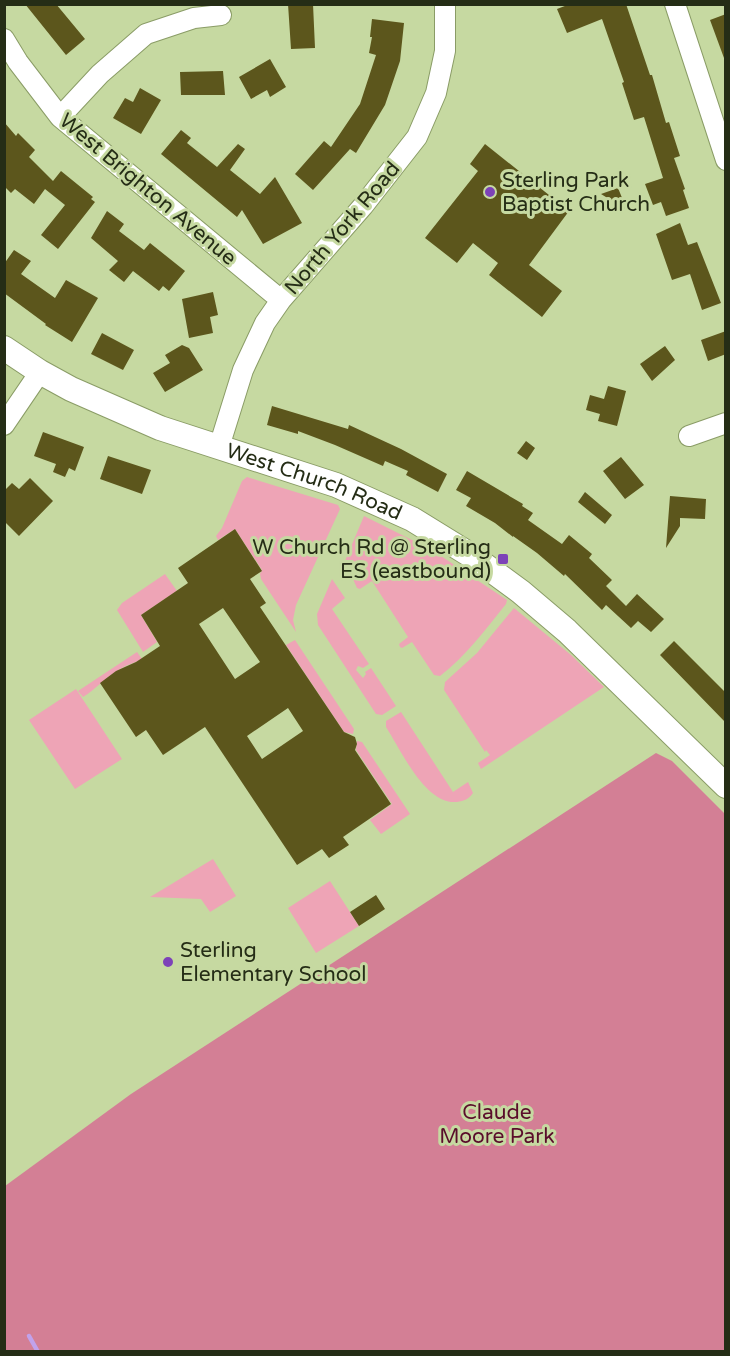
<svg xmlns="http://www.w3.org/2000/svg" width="730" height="1356" font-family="'Varela Round',sans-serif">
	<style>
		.green { fill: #eea4b6 }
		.forest { fill: #d37f95 }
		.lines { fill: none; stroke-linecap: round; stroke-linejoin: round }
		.stream { stroke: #c1a2eb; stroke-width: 4.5 }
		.building { fill: #5c561c; fill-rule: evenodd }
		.minor-casing { stroke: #8a9c66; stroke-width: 22 }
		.major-casing { stroke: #8a9c66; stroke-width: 26 }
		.minor { stroke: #fff; stroke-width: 20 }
		.major { stroke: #fff; stroke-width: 24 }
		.poi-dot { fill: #7d42b8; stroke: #c6d9a1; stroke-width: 2 }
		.labels { text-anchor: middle; stroke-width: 6; stroke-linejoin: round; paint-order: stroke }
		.poi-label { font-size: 21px; fill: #252d16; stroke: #c6d9a1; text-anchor: start }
		.street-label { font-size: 21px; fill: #252d16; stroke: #c6d9a1 }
		.park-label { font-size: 21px; fill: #5a0d2b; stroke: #c6d9a1 }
	</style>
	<rect width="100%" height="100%" fill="#c6d9a1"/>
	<!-- green -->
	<path class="green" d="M247,477L338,505L340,509L296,605L293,620L296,632L261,579L260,574L262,570L235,529L218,540L216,536L222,528L242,481Z
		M364,516L432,550L507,600L506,604C485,630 466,656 440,676L434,675L412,642L402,648L400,647L399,644L408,637L372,581L360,589L357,588L345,561Z
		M165,574L177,591L141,615L157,642L143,652L117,610L122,603Z
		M332,579L345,598L332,609L369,664L363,668L358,666L356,670L363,678L366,674L365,672L371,668L396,706L382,715L376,714L318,625L317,614Z
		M514,608L571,655L604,687L481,769L478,763L490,755L486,750L485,752L444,690L445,682L477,653Z
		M295,640L354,729L353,734L344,732L286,645Z
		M137,652L142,659C135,663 125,665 117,671C104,679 96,689 83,697L78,691Z
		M76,689L122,759L75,789L29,720Z
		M401,712L453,792L468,782L473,793C469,799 464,801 457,802C425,805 401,750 386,727V721Z
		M357,741L362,742L410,814L381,834L370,820L392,804L356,750Z
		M213,859L236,896L210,912L201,899L150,897Z
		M330,881L359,926L316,953L288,908Z"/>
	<!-- forest -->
	<path class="forest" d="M656,753L672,761L725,814V1351H5V1186L131,1094Z"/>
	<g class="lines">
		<!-- stream -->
		<path class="stream" d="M29,1336L38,1352"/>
	</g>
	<!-- building -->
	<path class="building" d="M25,4H56L85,39L66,55Z
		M288,4H313L315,48L291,49Z
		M570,4H626L650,75H652L666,123L669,122L680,156L674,158L685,189L683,190L689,208L666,216L661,202L653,205L645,184L663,178L644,117L634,120L622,83L624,82L602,19L567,33L557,9Z
		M726,14V58H724L710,20Z
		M372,19L404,23L400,61L385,105L356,153L350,149L313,190L295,174L324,141L331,147L360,104L376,55L369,53L372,37H370Z
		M270,59L286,87L270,97L267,90L251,99L239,77Z
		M223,71L225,95H181L180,72Z
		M140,88L161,100L141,134L113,118L125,98L133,102Z
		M4,122L16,136L18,133L35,150L29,157L53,181L61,171L93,197L91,199L95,202L58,249L41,235L65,205L45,189L34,204L15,189L11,193L4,186Z
		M181,130L191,138L187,143L217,167L238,144L245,149L230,170L260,194L275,177L302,223L263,244L242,210L237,217L161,154Z
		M485,144L569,211L529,265L562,291L542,317L489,275L498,263L473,243L457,263L425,238L478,171L470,164Z
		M618,188L627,210L601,194Z
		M107,211L124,224L119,231L144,250L150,243L185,271L169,291L163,286L159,291L133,271L124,282L109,270L118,261L91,238Z
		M680,223L688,245L697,242L721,303L702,310L690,274L672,280L656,234Z
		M14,250L31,261L21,274L55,298L66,280L98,298L72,342L45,325L46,324L4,293V264Z
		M213,292L218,315L210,317L213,333L189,338L182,299Z
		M726,331V354L708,361L701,340Z
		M102,333L134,350L123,370L91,354Z
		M182,345L189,348L203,370L165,392L153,373L170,363L165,355Z
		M665,346L675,360L652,381L640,364Z
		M608,386L626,391L617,426L598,421L600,414L586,410L590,395L604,399Z
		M272,406L348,429L349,425L401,449L447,474L438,492L406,475L408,471L385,461L383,466L335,445L298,431V434L267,425Z
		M43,432L84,447L75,471L69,468L65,477L53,472L56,464L34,456Z
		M526,441L535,448L527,460L517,453Z
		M108,456L151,470L142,494L100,479Z
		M621,457L644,485L625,499L603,471Z
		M467,471L523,504L522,506L533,513L528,520L562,544L569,535L592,554L589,558L612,580L606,586L626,606L637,594L664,619L651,632L638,621L631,628L606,605L602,610L565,574L564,576L537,553L513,536V537L495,523L466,506L471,498L456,490Z
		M30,478L53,501L19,536L4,521V491L12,483L19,489Z
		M585,492L612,515L605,524L578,502Z
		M670,496L706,499L705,519L680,518V526L666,548Z
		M235,529L262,571L250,579L266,603L260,607L344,732L355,737L357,744L355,750L391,804L343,837L349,845L329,858L322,849L297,865L205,727L163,755L146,730L136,737L100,683L116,671L136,662L160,646L141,615L188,583L178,568ZM223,608L260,662L235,679L199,624ZM288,708L303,731L262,759L247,736Z
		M674,641L726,693V723L660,655Z
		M376,895L385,909L359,926L350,912Z"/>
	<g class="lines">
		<defs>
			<path id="minor" d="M675,4L726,160
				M4,39L18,62L60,117L281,300
				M60,117L100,74L146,34L194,18L221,15
				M4,425L40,372
				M689,436L726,423
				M219,447L243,370L265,323L281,300L363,206L417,137L436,93L445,51V4"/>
			<g id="major">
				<path id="s1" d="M4,348L40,372L71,389L160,428L336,485L412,519L472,556L521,592L567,631L726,786"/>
			</g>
		</defs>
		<!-- minor casing -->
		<use href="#minor" class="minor-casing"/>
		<!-- major casing -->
		<use href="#major" class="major-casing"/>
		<!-- minor -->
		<use href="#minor" class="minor"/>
		<!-- major -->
		<use href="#major" class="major"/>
	</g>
	<!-- markers -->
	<g class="poi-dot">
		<circle cx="490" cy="192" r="6"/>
		<rect x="497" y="553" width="12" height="12" rx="3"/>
		<circle cx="168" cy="962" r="6"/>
	</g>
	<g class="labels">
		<!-- poi labels -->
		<g class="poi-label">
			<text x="502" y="187">Sterling Park<tspan x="502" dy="24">Baptist Church</tspan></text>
			<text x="491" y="554" text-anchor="end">W Church Rd @ Sterling<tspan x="491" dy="24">ES (eastbound)</tspan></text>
			<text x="180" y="957">Sterling<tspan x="180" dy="24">Elementary School</tspan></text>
		</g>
		<!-- street labels -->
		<g class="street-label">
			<text transform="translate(148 189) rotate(40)" y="7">West Brighton Avenue</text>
			<text transform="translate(342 228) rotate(-50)" y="7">North York Road</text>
			<text dy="7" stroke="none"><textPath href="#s1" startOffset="339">West Church Road</textPath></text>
		</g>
		<!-- park labels -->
		<g class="park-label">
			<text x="497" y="1119">Claude<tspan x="497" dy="24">Moore Park</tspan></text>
		</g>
	</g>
	<!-- border -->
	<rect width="730" height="1356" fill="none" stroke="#252d16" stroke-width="12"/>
</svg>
